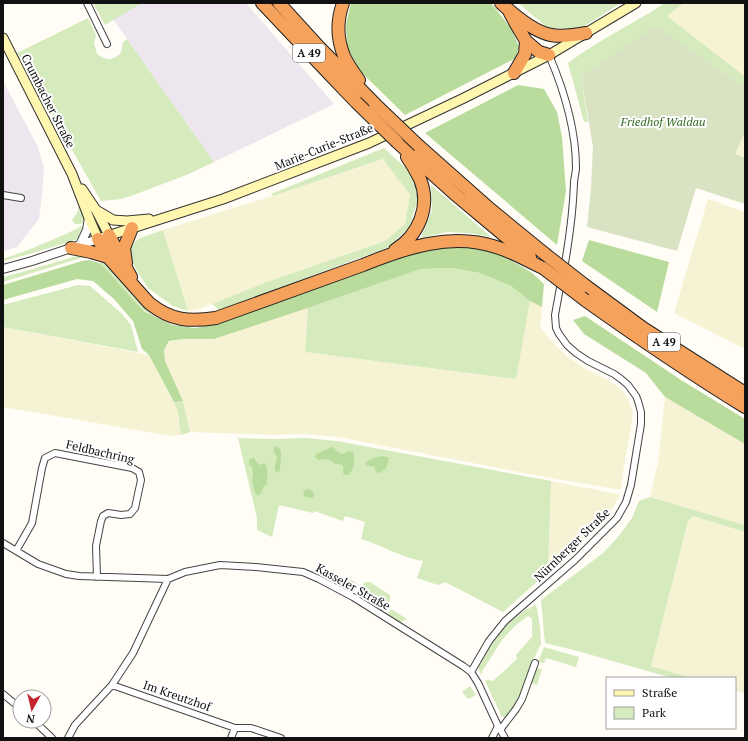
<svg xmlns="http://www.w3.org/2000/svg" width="748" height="741" font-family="'PT Serif',serif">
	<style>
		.industrial { fill: #eee6ef }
		.farmland { fill: #f6f3d4 }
		.green { fill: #d5ebbd }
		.forest { fill: #b9dc9c }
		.cemetery { fill: #d9e3c4 }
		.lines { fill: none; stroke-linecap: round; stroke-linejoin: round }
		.minor-casing { stroke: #444; stroke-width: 8 }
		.tertiary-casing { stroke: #444; stroke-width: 10 }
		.secondary-casing { stroke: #333; stroke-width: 11 }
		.motorway-casing { stroke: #222; stroke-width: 14 }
		.minor { stroke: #fff; stroke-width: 6 }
		.tertiary { stroke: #fff; stroke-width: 8 }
		.secondary { stroke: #fff6b0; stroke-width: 9 }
		.motorway { stroke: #f5a25d; stroke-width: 12 }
		.motorway-bridge-casing { stroke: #222; stroke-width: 14; stroke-linecap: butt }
		.motorway-bridge { stroke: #f5a25d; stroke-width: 12 }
		.labels { text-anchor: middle; stroke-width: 4; stroke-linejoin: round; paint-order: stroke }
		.shield { fill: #fff; stroke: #585858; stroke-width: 1 }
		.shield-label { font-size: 11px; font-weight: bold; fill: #111 }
		.street-label { font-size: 12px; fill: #111; stroke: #fff }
		.park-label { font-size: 12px; font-style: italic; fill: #2f6b1f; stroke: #fff }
	</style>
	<rect width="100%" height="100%" fill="#fffdf5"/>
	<!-- industrial -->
	<path class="industrial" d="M141,3H246L334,104L214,162L113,19Z
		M3,81L37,145L44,167L42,194L39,219L17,247L3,251Z"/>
	<!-- farmland -->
	<path class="farmland" d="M684,3H745L744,77L666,16Z
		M745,132V158L734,154Z
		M384,159L410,195L405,224L385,241L264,283L199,309L188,311L163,230L249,203L273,196Z
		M708,199L745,212V349L674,313Z
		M530,301L542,307L540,327L554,344L568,357L584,368L606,379L620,388L629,401L633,414L622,478L621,490L550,478L338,437L304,434L275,435L190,432L183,401L165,361L164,350L169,342L184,339H214L308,308L305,352L515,379Z
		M3,327L149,355L174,402L178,412L181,435L172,436L3,407Z
		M665,397L745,444V525L650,497L658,462Z
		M551,481L618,494L620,495L612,509L590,533L548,572Z
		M693,516L745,532V693L735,691V678H692L651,666L688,521Z"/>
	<!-- green -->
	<path class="green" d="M93,3H142L105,25Z
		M518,3H541L542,4L544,3H621L580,29L559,28L549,29Z
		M665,3H684L667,16L744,76H745V88L656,27L581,76L588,122H584L568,63C598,40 633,24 665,3Z
		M88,18L96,35L94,43L97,54C107,61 112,61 121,53L123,42L127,39L214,162L189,174L131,196L121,199L101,201L17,53Z
		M384,148L408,170L419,196L409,227L389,247L219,310L212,304L264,283L385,241L405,224L410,195L383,159L273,196L271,194Z
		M431,185L491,237L469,233L447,232L421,238L432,210Z
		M79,206L85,222L80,224H75L72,220L77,213Z
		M86,224L80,237L78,239L30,254L3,261V259L28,250L66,234Z
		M163,230L188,311L173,306L148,288L139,274L132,262L129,254L131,247L135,242L140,238Z
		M80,255L89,257L81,258L3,282V277L26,271Z
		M103,262L114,273L133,296L153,316C134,306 118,282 104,267L99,263Z
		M452,268L480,273L511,286L530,301L516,379L305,352L308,308L421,269Z
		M78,285L90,286L121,313L131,325L138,352L3,327V305Z
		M183,401L190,432L181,435L178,412L174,402Z
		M238,438L274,439L305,438L337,441L551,481L548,572L503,612L445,582L438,585L417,578L423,561C403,558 381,545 361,539L365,522L345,516L343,521L314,511L313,513L279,505L272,537L257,530V518Z
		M650,497L745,525V532L693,516L688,521L651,666L692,678H672L574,650L545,643L541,600L603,553L617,538L632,518L639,501Z
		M348,578L356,583L351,592L342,587Z
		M365,582H370L390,595V601L383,611H381L358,596L360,590Z
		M535,605L537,608L540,627L541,644L532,662L519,699L513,708L505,717H502L485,681L487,680L493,681L517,659L516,655L532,637V619L528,616L515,626L502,640L483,670L481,675L478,668L492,643L508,623L528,608L529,609Z
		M391,609L407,619L406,620H403L401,623L389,616V612Z
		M544,647L579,657L576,667L546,658L544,663L538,662Z
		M538,668L542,669L537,685L531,683L536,669Z
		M470,686L476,695L468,699L462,692Z"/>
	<!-- forest -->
	<path class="forest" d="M351,3H491L511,28L519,47L516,58L405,115L360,71L347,47L346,24Z
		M518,85L544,89L557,112L562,137L566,191L557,245L425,133Z
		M589,240L669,262L657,312L582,261Z
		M445,246L472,247L500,254L531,272L544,284L542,307L530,301L511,286L480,273L452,268L421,269L308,308L214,339H184L169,341L164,350L165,361L183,401L174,402L149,355L142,349L133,321L114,299L93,281L77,279L3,300V285L82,261L89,260L99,263L104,267L133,300L145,312L173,325L195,328L219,324L411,254Z
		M585,316L681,380L745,419V444L665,397L646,373L584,334L573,320Z
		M276,446C277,447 279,447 279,448C283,452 280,465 280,470L278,473L275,471C274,466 276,462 277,457L273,451L274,448Z
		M333,447L338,452L343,454L348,451L353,452C356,461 354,468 349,475H345L343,473V466L339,464H335C330,458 325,459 318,460L315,457L316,454C322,452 327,448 333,447Z
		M381,456L387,457L389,458C387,467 387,469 379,473L376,472L374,467L366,465V462C371,459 375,457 381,456Z
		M252,458H254L259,465L265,463C268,468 267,478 267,484L263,487L262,492L258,496L255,493L252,480L253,474L252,467L249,465V460Z
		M307,489L311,490L314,493V496L312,498L305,497L303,493L304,491Z"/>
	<!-- cemetery -->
	<path class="cemetery" d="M656,26L745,88V132L735,154L745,158V204L696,188L677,251L587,227L591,188L593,147L581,76Z"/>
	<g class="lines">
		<defs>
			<path id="minor" d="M87,3L107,44
				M549,55C564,90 576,129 576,168C576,173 574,178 574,183C573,212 569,241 564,269
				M3,195L21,198
				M3,543L38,564L66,574L79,576L168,579L185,572L220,565L256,567L303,572L319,579L353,597L463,666L471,672L478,683L498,726L505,738
				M16,551L32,523L42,468L45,458L55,453L132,468L139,472L141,480L135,508L130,514L121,515L108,513L103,516L101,521L96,546L97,577
				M471,672L489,641L505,621L575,560L617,518L626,502L631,485L641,424V412L638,401L636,396L628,385L621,379L614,374L588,361L576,353L567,345L559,334L556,328L555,315L561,282
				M112,685L235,728H251L281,738
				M3,694L20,708
				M34,721L52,738
				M500,730L516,709L522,699L535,663
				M68,738L75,725L112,685L133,653L168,579
				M231,738L235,728
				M492,738L498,726"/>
			<path id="tertiary" d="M80,245L87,230L89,218
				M3,269L32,261L98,239"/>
			<path id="secondary" d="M3,38L72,174L89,218L98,239L223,199L369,143L464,98L549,55L636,3
				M82,189L96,210L109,235
				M96,210L113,220L127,221L149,219"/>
			<path id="motorway" d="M262,3L330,75L356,102
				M279,3L319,47L375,104
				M343,3C337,20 337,39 344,56C348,65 354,73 359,80
				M501,3C513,14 535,32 551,35C562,37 575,35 586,33
				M510,13L516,24L526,41L539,52L549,55
				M514,73L525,54L526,41
				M397,142L457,196L530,257
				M419,146L490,209L545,254
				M109,235L131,277
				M98,239L108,257L149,303C171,321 190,322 216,318L363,265C405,248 451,232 496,247C513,252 528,261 543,268
				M71,248L91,252L108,257
				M395,250C419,235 431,206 420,179C416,171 412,164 407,157
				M126,263L124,248L132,228
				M586,286L643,328L745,393
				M585,300C637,337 690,373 745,407"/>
		</defs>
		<!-- minor casing -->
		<use href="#minor" class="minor-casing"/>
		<!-- tertiary casing -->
		<use href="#tertiary" class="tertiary-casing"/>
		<!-- secondary casing -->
		<use href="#secondary" class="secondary-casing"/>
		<!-- motorway casing -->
		<use href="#motorway" class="motorway-casing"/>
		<!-- minor -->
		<use href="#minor" class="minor"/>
		<!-- tertiary -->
		<use href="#tertiary" class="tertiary"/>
		<!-- secondary -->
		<use href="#secondary" class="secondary"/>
		<!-- motorway -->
		<use href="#motorway" class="motorway"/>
		<defs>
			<path id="motorway-bridge" d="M356,102L397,142
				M375,104L419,146
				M545,254L586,286
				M543,268L585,300"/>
		</defs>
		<!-- motorway-bridge casing -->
		<use href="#motorway-bridge" class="motorway-bridge-casing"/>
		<!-- motorway-bridge -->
		<use href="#motorway-bridge" class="motorway-bridge"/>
	</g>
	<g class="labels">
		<!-- shield labels -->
		<g class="shield">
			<rect x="293" y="44" width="32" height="18" rx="3"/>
			<rect x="648" y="333" width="32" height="18" rx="3"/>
		</g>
		<g class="shield-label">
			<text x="309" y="57">A 49</text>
			<text x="664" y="346">A 49</text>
		</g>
		<!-- street labels -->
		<g class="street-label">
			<text transform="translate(48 101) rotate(63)" y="4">Crumbacher Straße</text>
			<text transform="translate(324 147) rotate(-22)" y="4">Marie-Curie-Straße</text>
			<text transform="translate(100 452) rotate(13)" y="4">Feldbachring</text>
			<text transform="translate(572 545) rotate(-44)" y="4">Nürnberger Straße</text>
			<text transform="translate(353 587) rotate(29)" y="4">Kasseler Straße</text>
			<text transform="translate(177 696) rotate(19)" y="4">Im Kreutzhof</text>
		</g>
		<!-- park labels -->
		<g class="park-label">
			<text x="663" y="126">Friedhof Waldau</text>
		</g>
	</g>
	<!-- border -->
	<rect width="748" height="741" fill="none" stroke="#111111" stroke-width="8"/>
	<!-- legend -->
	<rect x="606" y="677" width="130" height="52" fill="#ffffff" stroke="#a0a0a0"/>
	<rect x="614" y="690" width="20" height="6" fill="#fff6b0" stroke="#a0a0a0"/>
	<text x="642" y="697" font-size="12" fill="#111111">Straße</text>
	<rect x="614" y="707" width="20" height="12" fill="#d5ebbd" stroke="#a0a0a0"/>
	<text x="642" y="717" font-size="12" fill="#111111">Park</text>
	<!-- north arrow -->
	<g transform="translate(32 709) rotate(188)"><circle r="19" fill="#ffffff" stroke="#a0a0a0"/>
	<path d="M0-3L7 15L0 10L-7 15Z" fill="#c4262e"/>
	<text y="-6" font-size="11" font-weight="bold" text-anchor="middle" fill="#111111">N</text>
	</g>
</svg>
